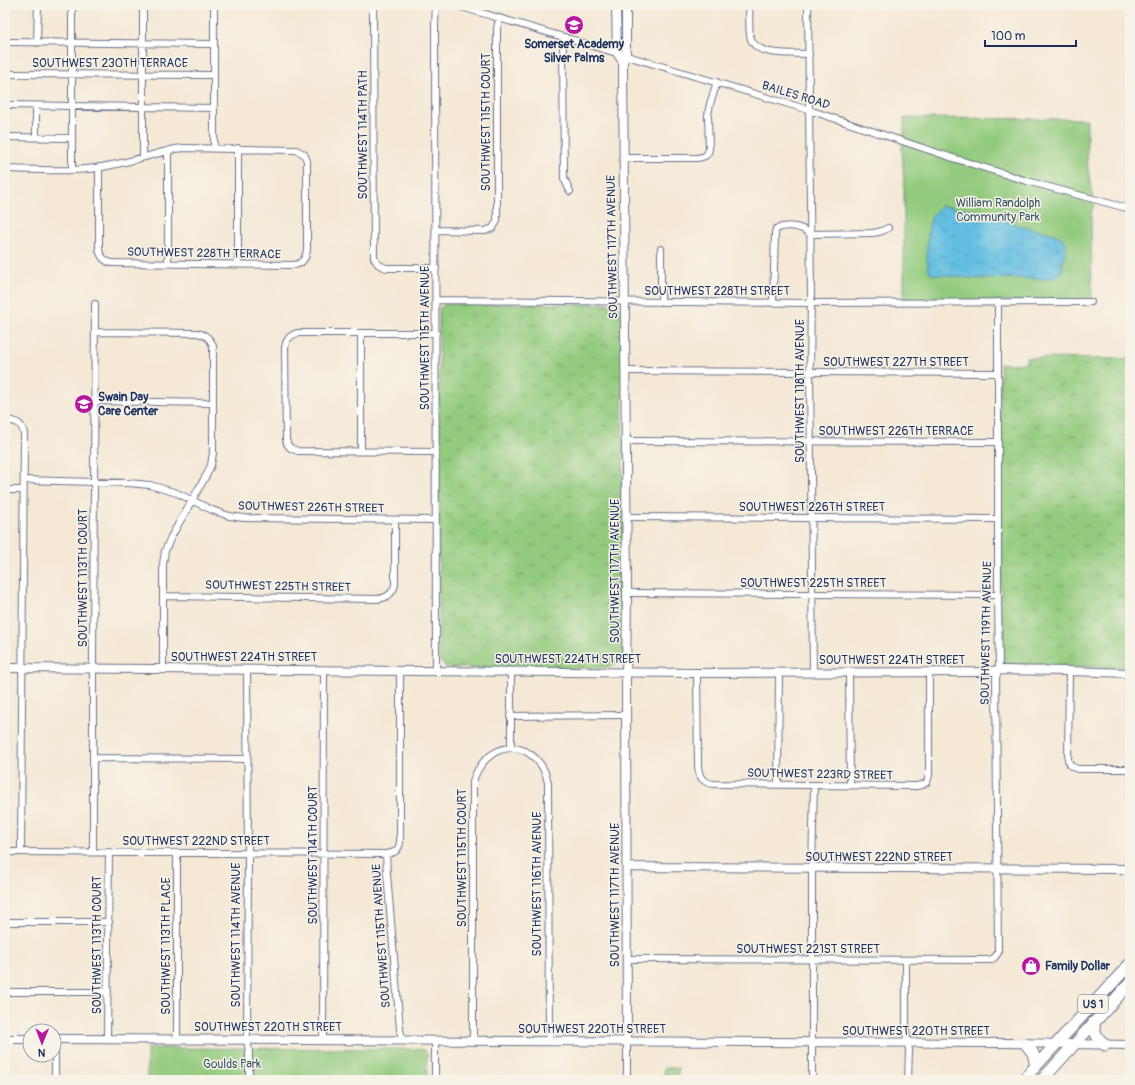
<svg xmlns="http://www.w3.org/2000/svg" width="1135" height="1085" font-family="Pangolin,sans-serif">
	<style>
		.grass { fill: url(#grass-tufts); stroke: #577d6e }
		.green { fill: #93cb7e; stroke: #577d6e }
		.water { fill: url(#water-ripples); stroke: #3f77a0 }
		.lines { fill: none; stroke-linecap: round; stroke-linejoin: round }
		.street-casing { stroke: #677088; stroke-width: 8 }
		.secondary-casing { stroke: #677088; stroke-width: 10 }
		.highway-casing { stroke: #677088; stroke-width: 13 }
		.street { stroke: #fff; stroke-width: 6 }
		.secondary { stroke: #fff; stroke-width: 8 }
		.highway { stroke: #fff; stroke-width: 11 }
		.labels { text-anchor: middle; stroke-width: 3; stroke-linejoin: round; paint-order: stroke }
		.shield { fill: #f7f3e8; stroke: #5d6a87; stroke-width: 1 }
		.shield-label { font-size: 11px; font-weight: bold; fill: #1b2f5e }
		.poi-label { font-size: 12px; font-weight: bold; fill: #1b2f5e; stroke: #f7f3e8; text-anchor: start }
		.street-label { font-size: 12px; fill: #1b2f5e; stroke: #f7f3e8 }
		.park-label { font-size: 12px; fill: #395666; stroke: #f7f3e8 }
	</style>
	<defs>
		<pattern id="grass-tufts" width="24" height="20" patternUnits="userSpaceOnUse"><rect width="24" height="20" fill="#93cb7e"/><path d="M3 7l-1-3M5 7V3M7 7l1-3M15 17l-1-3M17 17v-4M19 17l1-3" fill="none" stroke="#77a56a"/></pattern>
		<pattern id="water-ripples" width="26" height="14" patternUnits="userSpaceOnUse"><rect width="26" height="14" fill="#63bfe1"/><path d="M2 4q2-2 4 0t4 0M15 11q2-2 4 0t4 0" fill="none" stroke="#519cba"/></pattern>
	</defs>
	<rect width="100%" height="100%" fill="#f7f3e8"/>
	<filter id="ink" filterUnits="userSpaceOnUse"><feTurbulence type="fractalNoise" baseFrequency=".025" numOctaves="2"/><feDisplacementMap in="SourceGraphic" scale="8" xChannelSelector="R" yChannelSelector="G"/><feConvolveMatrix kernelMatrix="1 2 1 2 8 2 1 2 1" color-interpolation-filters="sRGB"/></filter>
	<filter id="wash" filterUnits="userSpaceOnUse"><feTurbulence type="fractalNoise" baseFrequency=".012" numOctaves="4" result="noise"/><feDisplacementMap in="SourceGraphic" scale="16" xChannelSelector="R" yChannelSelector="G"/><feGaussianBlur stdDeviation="0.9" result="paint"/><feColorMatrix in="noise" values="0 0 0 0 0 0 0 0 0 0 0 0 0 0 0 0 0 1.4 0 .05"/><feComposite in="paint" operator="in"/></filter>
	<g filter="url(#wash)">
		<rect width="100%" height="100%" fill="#f5e8d5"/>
		<!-- grass -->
		<path class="grass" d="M445,304H612L617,306L622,312L624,649C623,652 623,655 622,658C618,670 600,667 590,668H451C443,667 440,662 439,654V311L440,308Z
			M1026,358L1130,359V667H1006L1001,661L1000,364L1026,363Z"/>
		<!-- green -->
		<path class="green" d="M904,118L1087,119V162L1094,206L1091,213L1092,302L904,300V183L902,149L904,131Z
			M147,1048L421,1049L425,1051L427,1054V1080H147Z
			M664,1068H678V1079L664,1080Z"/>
		<!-- water -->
		<path class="water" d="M943,206L951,207L955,209L960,208L983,213L992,217L1021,226L1054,234L1063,239L1066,243V248L1061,273L1053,278L1041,279L1017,278L979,279L932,274C923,268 928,226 932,216C934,212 938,211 940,207Z"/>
	</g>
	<g filter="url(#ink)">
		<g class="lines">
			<defs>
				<path id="street" d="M143,5V157
					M373,5L374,258L378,264L386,268H436
					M455,5L809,110L953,158L1027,181L1130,209
					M749,5C750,15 748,30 751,39C757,57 793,53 809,54
					M808,5L811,297L810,372L813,672
					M565,37L563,46L564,178L570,191
					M5,42L214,44
					M37,43L38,5
					M5,74L214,75
					M5,105L214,108
					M5,137L72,138
					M36,137V106
					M214,147V5
					M238,148V264
					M168,151V263
					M623,158H697C704,157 708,156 709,149L708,115L710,104L717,82
					M5,169C40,170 78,173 112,165C133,161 154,154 175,149L184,148L296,150L304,154L307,161V250C306,258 302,264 294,265L112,263C105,262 101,257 99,250V167
					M72,170V5
					M436,230L485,231L493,228L497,221V29L499,18
					M810,234L873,233L882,231L888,228
					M661,249V302
					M436,300L811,303L1091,302
					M773,302L775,233L776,229C787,224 801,226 810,234
					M95,332L197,333C206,335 210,338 213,346V453L211,465L207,474L171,537L165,551L163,564V669
					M626,371L998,373
					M95,401L213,403
					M5,420C15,421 22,422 24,434L21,852
					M626,441L998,442
					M361,452V334
					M435,452L298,451C291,449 287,447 286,439L285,348C286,339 290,335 298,333H436
					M24,480L128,483L150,485L177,493L212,510L229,516L244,518L435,520
					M5,490H24
					M626,517L998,519
					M627,593L998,595
					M163,596L377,599C386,598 392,595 395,585V520
					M247,669L248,864L247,1039L249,1052V1080
					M436,671L435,24L436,5
					M511,671V748
					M1069,671L1068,760L1071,766L1077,769H1130
					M849,672L850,786
					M697,673L698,766C699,778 703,783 715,784L916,786L922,785L927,782L929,775V672
					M510,716L626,715
					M93,758L247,759
					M778,785L779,672
					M5,852L386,854C395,853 399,850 400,842V670
					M93,852V658L95,304
					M177,853V1039
					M386,854L387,874L400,1029L402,1040
					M5,922H109
					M627,959L990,960L994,958L998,953L996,677L999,670L998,595V302
					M906,960V1032L909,1050L908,1080
					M5,992H108
					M55,1039V1080
					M107,1039L109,852
					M323,1039L324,670
					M435,1040V1080
					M473,1041V782C477,765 492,749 510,748C530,747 545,765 548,783L549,1041
					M627,1042V1080
					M812,1080V869L814,785"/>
				<path id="secondary" d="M616,5L617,53L623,62
					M626,5V55L623,62L627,593L626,682L627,1042
					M5,668L697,673L983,672L999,670L1069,671L1130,673
					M627,867L1130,869
					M5,1039H30
					M54,1039L1006,1043L1130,1045"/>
				<path id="highway" d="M1094,1022C1094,1033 1097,1038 1105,1045
					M1026,1044L1033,1053L1036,1066
					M1023,1080L1130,964
					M1042,1080L1130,983"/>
			</defs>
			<!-- street casing -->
			<use href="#street" class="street-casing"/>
			<!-- secondary casing -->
			<use href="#secondary" class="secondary-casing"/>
			<!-- highway casing -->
			<use href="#highway" class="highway-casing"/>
			<!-- street -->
			<use href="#street" class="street"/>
			<!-- secondary -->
			<use href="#secondary" class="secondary"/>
			<!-- highway -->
			<use href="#highway" class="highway"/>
		</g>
	</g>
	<!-- icons -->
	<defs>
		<symbol id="school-disc" viewBox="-11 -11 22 22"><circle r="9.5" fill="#b5179e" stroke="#f7f3e8"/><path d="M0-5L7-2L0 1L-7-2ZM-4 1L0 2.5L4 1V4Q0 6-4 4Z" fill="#fff"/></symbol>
		<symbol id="shop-disc" viewBox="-11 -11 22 22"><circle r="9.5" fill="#b5179e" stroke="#f7f3e8"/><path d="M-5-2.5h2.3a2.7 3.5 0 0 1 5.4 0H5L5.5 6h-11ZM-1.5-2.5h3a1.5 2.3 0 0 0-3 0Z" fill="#fff"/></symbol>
	</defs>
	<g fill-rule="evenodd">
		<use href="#school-disc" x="563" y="14" width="22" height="22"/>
		<use href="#school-disc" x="73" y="393" width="22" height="22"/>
		<use href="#shop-disc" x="1020" y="955" width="22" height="22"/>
	</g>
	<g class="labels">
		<!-- shield labels -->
		<rect class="shield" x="1078" y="995" width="30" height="18" rx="3"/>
		<g class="shield-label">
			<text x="1093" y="1008">US 1</text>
		</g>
		<!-- poi labels -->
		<g class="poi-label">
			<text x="574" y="48" text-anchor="middle">Somerset Academy<tspan x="574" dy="14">Silver Palms</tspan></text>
			<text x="98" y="401">Swain Day<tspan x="98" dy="14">Care Center</tspan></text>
			<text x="1045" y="970">Family Dollar</text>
		</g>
		<!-- street labels -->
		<g class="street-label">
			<text x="110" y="67">SOUTHWEST 230TH TERRACE</text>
			<text transform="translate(796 95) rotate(17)" y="4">BAILES ROAD</text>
			<text transform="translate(486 122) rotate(-90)" y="4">SOUTHWEST 115TH COURT</text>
			<text transform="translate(363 135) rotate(-90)" y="4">SOUTHWEST 114TH PATH</text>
			<text transform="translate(612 247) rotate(-91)" y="4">SOUTHWEST 117TH AVENUE</text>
			<text transform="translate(204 253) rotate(1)" y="4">SOUTHWEST 228TH TERRACE</text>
			<text x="717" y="295">SOUTHWEST 228TH STREET</text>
			<text transform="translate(425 338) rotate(-90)" y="4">SOUTHWEST 115TH AVENUE</text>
			<text x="896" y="366">SOUTHWEST 227TH STREET</text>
			<text transform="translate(800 391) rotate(-90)" y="4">SOUTHWEST 118TH AVENUE</text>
			<text x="896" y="435">SOUTHWEST 226TH TERRACE</text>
			<text transform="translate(311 507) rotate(1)" y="4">SOUTHWEST 226TH STREET</text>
			<text x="812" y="511">SOUTHWEST 226TH STREET</text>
			<text transform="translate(615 571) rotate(-90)" y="4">SOUTHWEST 117TH AVENUE</text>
			<text transform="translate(83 578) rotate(-90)" y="4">SOUTHWEST 113TH COURT</text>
			<text x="813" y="587">SOUTHWEST 225TH STREET</text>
			<text transform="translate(278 586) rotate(1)" y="4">SOUTHWEST 225TH STREET</text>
			<text transform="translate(986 633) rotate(-89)" y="4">SOUTHWEST 119TH AVENUE</text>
			<text x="244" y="661">SOUTHWEST 224TH STREET</text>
			<text x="568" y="663">SOUTHWEST 224TH STREET</text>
			<text x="892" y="664">SOUTHWEST 224TH STREET</text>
			<text transform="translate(820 774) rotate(1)" y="4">SOUTHWEST 223RD STREET</text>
			<text x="196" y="845">SOUTHWEST 222ND STREET</text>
			<text transform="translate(313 855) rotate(-90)" y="4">SOUTHWEST 114TH COURT</text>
			<text x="879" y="861">SOUTHWEST 222ND STREET</text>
			<text transform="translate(462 858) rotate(-90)" y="4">SOUTHWEST 115TH COURT</text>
			<text transform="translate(537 884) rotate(-90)" y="4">SOUTHWEST 116TH AVENUE</text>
			<text transform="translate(615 895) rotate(-90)" y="4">SOUTHWEST 117TH AVENUE</text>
			<text transform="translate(236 935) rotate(-90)" y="4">SOUTHWEST 114TH AVENUE</text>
			<text transform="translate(381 936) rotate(-94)" y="4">SOUTHWEST 115TH AVENUE</text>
			<text transform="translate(97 945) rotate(-90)" y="4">SOUTHWEST 113TH COURT</text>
			<text transform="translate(166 946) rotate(-90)" y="4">SOUTHWEST 113TH PLACE</text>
			<text x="808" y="953">SOUTHWEST 221ST STREET</text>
			<text x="268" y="1031">SOUTHWEST 220TH STREET</text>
			<text x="592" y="1033">SOUTHWEST 220TH STREET</text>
			<text x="916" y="1035">SOUTHWEST 220TH STREET</text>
		</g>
		<!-- park labels -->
		<g class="park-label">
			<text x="998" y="207">William Randolph<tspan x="998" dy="14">Community Park</tspan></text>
			<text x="232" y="1068">Goulds Park</text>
		</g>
	</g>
	<!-- margin -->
	<rect width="1135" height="1085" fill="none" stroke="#f7f3e8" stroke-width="20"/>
	<!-- north arrow -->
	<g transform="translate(42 1043) rotate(181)"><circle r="19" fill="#f7f3e8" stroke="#9fa5b1"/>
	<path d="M0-3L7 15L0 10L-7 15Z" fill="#b5179e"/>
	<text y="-6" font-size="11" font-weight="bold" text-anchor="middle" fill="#1b2f5e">N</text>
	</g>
	<!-- scale -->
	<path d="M985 40v6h91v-6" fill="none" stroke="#1b2f5e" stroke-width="2"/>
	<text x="991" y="40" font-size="12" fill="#1b2f5e" stroke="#f7f3e8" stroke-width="3" paint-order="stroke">100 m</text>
</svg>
